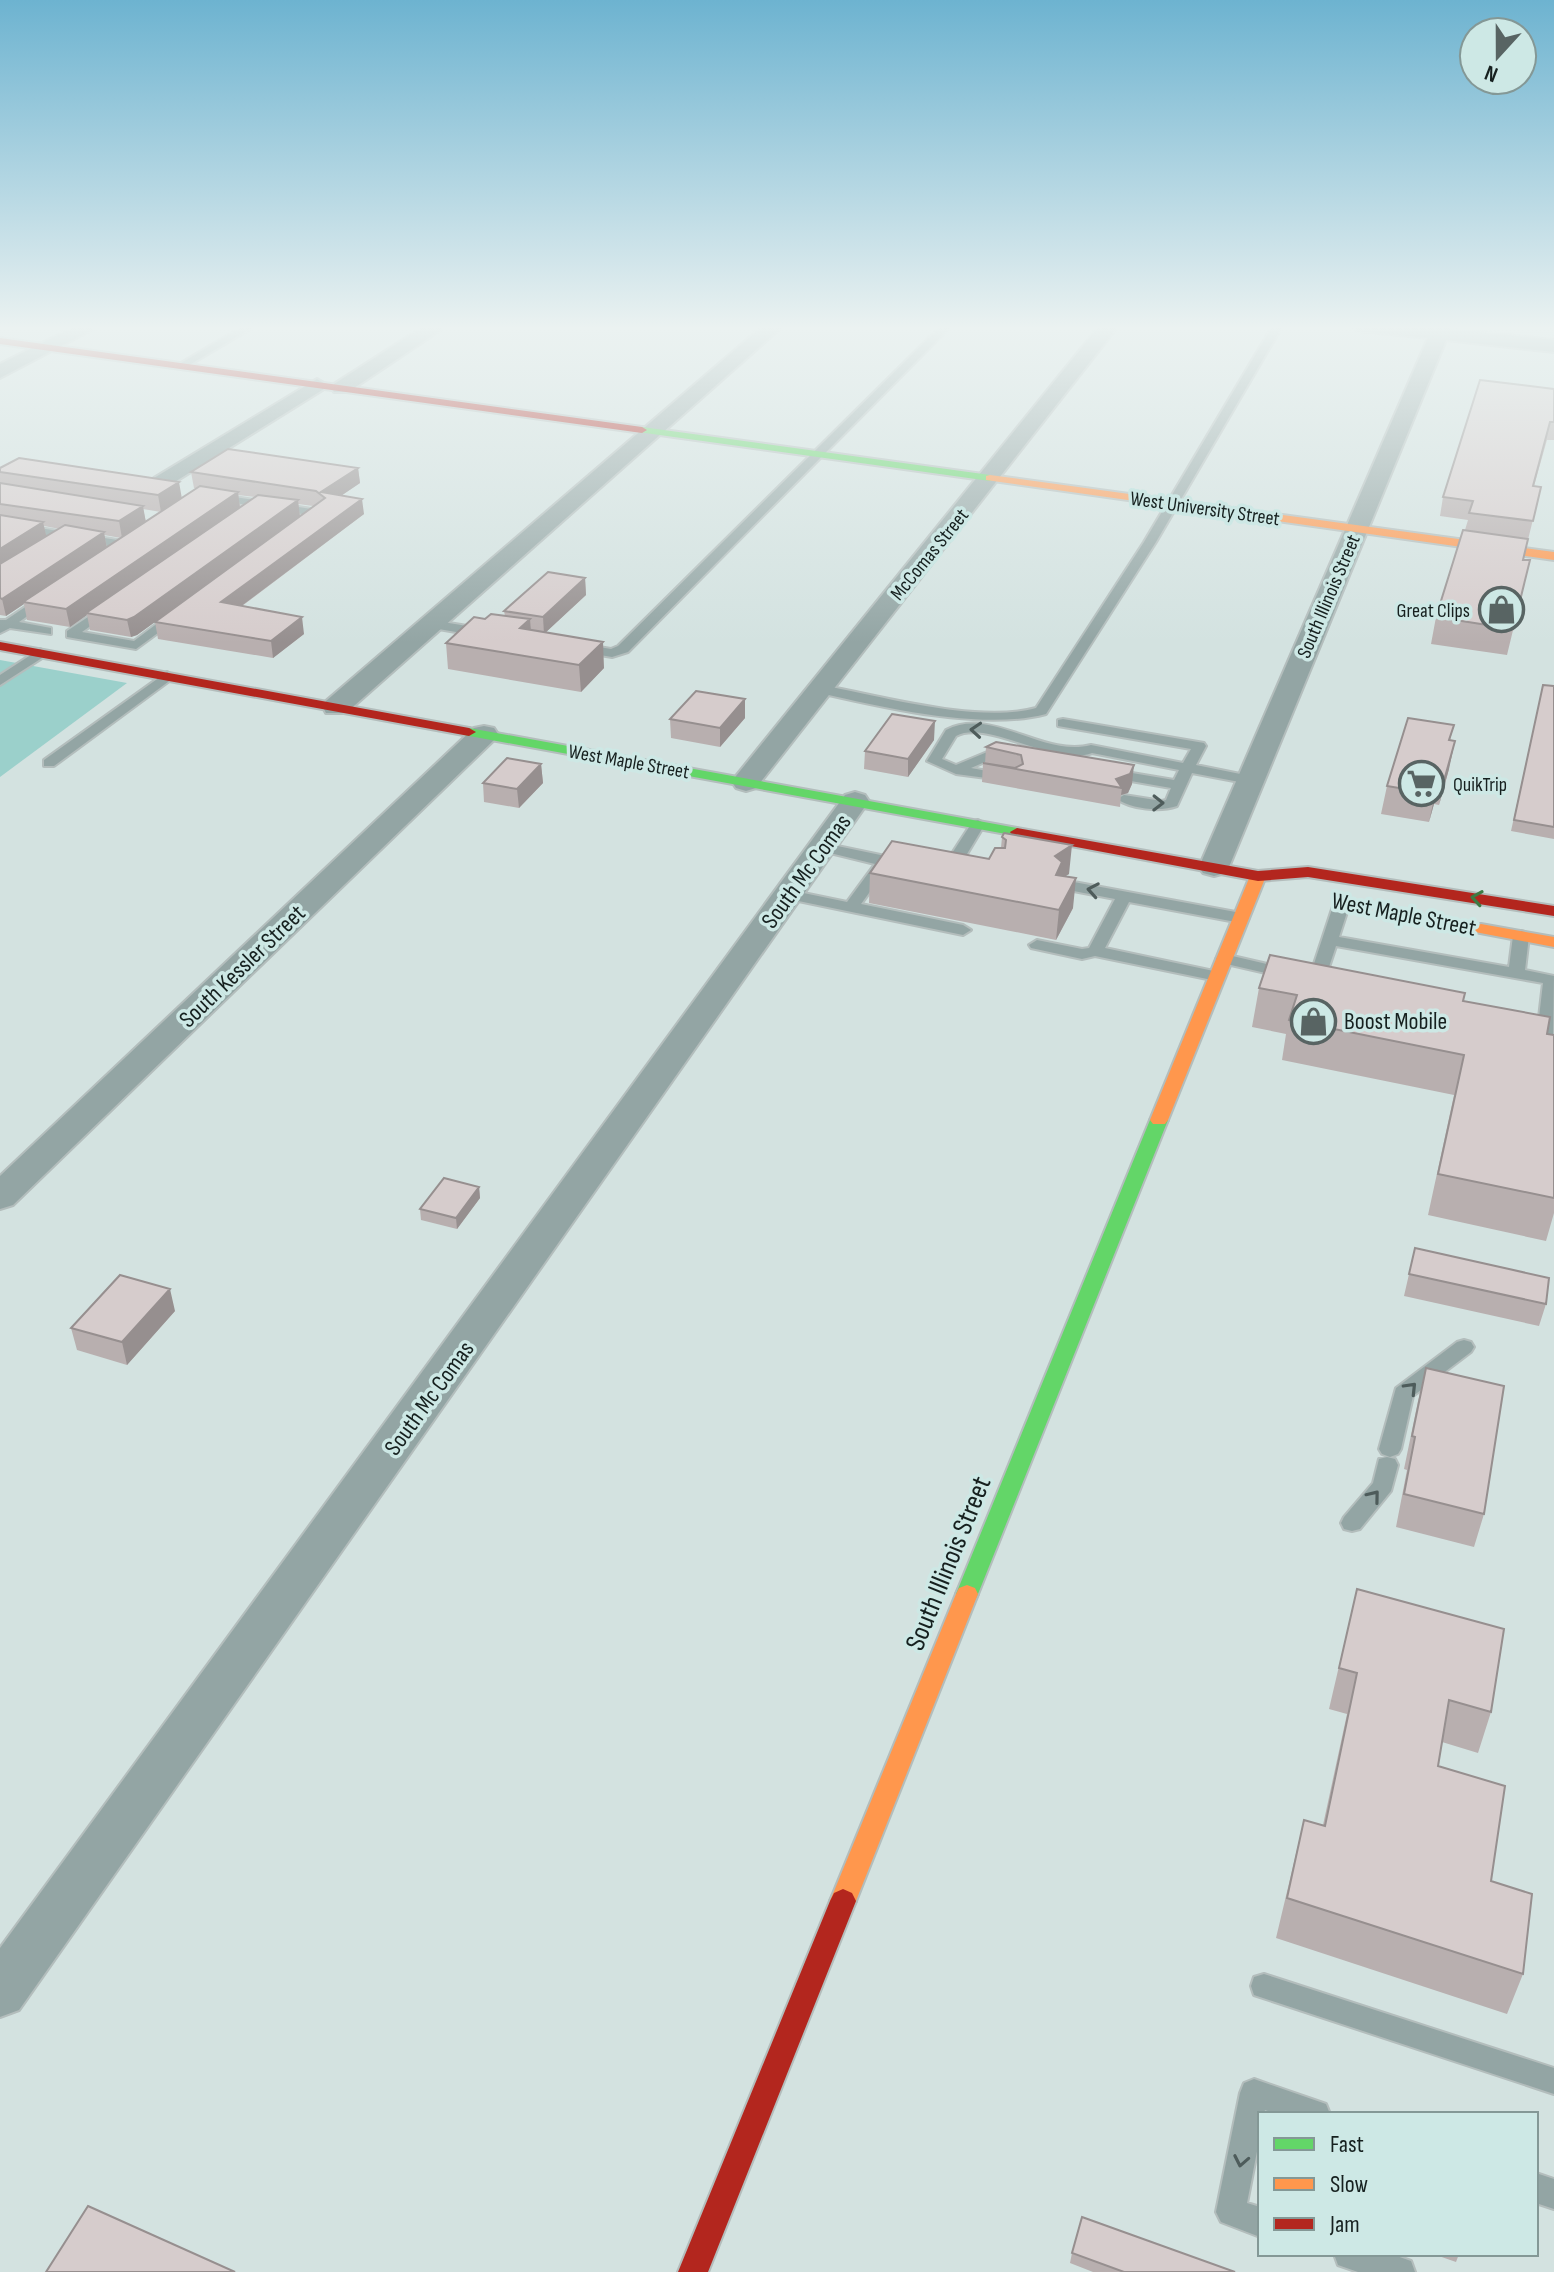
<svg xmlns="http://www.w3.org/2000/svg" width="1554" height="2272" font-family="'Sofia Sans Condensed',sans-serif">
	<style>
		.green { fill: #9bd0cb }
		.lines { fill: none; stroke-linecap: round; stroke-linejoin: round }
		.lane-casing { stroke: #b3bdbc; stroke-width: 4 }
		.street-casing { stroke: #b3bdbc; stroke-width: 4 }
		.fast-casing { stroke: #b3bdbc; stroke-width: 4 }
		.slow-casing { stroke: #b3bdbc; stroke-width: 4 }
		.jam-casing { stroke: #b3bdbc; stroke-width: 4 }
		.lane { fill: #93a5a4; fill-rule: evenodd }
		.street { fill: #93a5a4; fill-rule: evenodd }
		.fast { fill: #63d668; fill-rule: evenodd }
		.slow { fill: #ff974d; fill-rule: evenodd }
		.jam { fill: #b3261e; fill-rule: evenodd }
		.wall { fill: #b8afaf; fill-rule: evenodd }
		.shaded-wall { fill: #968f8f }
		.building { fill: #d6cccc; stroke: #968f8f; stroke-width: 2 }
		.oneway { stroke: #4e5c5b }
		.oneway2 { stroke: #3c7b44 }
		.labels { text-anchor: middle; stroke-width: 7; stroke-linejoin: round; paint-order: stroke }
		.far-street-label { font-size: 20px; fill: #16201f; stroke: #cde8e5 }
		.far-poi-label { font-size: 20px; fill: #16201f; stroke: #cde8e5; text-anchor: end }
		.street-label { font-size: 24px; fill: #16201f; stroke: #cde8e5 }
		.poi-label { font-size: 24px; fill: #16201f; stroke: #cde8e5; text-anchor: start }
		.near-street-label { font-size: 28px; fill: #16201f; stroke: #cde8e5 }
	</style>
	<rect width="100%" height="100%" fill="#d3e2e0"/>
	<!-- green -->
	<path class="green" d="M0,660L127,683L0,777Z"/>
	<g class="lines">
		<defs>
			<path id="lane" d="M245,325H257L184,368L176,366Z
				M942,325H952L628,652L612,657L576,651L575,648L581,644L611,649L618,646Z
				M1273,325H1283L1156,542L1046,714C982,731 881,707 816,692V686L821,685C881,696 978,724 1036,708L1144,542Z
				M1548,325H1554V328L1550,327Z
				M215,494L318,510L324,513L310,522L304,519L308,515L211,499L209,497Z
				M0,522L124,541L130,545L124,549L0,528Z
				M40,597L50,600L19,622L51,628V634L10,628L0,633V620H6Z
				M106,605L110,606V612L82,632L134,641L171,613L181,616L136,649L67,637V631Z
				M431,620L485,629L491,633L485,637L427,627L425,624Z
				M40,649L46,653L45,656L0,685V675Z
				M167,672L174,676L172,679L54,766H44V760Z
				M1063,719L1204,743L1206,746L1196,765L1250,776L1257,780L1250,784L1192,773L1177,806C1160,812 1131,809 1117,799L1124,795L1162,801L1166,800L1171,788L1108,777L1101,773L1108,769L1174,780L1179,770L1092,753C1054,767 988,719 956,736L942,759L956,765L992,750L1013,754V760L994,758L971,768L1009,775V781L956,774L927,761L946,730C992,706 1043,758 1091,745L1183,763L1191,749L1058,726V720Z
				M978,820L985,824L961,864L958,867H948L945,864L973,821Z
				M823,843L890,857L893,860L861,904L963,925L971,930L963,935L784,898L781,895L789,890L847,902L875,864L818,850V844Z
				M1063,880L1241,913L1249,918L1241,923L1129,902L1105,948L1223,973L1225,976L1217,981L1095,956L1082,959L1031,948L1029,945L1037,940L1082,949L1089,948L1115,899L1058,888L1055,885Z
				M1342,898L1350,903L1339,937L1509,967L1513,936L1521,931L1527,933L1529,936L1525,970L1554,976L1553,1035L1545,1040L1537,1035L1543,983L1336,946L1325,979L1317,984L1311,982L1309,979L1334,903Z
				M1224,954L1293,970L1295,973L1287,978L1218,962L1216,959L1218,956Z
				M1464,1340L1471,1342L1474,1347L1471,1352L1413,1396L1401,1449L1398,1454L1390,1457L1382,1454L1379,1449L1396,1388L1457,1342Z
				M1387,1457L1395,1459L1398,1465L1391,1491L1360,1529L1352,1531L1344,1529L1341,1523L1344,1517L1373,1483L1379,1459Z
				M1264,1974L1554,2068V2094L1254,1995L1251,1986L1254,1977Z
				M1254,2079L1326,2104L1330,2114H1276L1265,2110L1264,2114H1260V2136L1247,2203L1260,2207V2237L1221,2222L1216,2212L1240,2093L1244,2083Z
				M1536,2173L1554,2179V2209L1536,2203Z
				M1334,2254H1391L1411,2261L1415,2272H1358L1338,2265Z"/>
			<path id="street" d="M78,325H101L0,378V364Z
				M426,325H448L348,392H334L331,388L334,384Z
				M764,325H784L346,713H326L323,707L326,701Z
				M1100,325H1119L756,788L746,791L736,788L732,782L736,776Z
				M1349,325H1452L1451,329L1554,340V352L1446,340L1229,867L1225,873L1214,876L1203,873L1199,867L1428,338L1358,331Z
				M317,379L327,385L324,389L173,483L165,485L154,478Z
				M484,726L494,728L498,734L494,740L13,1205L0,1209V1176L474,728Z
				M855,792L865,795L869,801L19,2010L0,2017V1948L845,795Z"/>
			<path id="fast" d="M642,427L990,475L996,478L990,481L638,432V428Z
				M469,728L1017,828L1024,832L1017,836L464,735L462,732Z
				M1159,1115L1168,1120L978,1594L975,1600L967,1603L959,1600L956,1594L1150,1120Z"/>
			<path id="slow" d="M990,475L1554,552V560L986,480V476Z
				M1258,871L1266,876L1168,1120L1165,1124H1153L1150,1120L1250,876Z
				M1481,924L1554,937V947L1475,932L1473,929L1475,926Z
				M967,1585L975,1588L978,1594L856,1901L852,1909L843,1913L834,1909L830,1901L956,1594L959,1588Z"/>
			<path id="jam" d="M0,338L642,427L647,430L642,433L0,344Z
				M0,642L469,728L476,732L469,736L0,650Z
				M1017,828L1258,871L1308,867L1554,906V916L1308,877L1258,881L1012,835L1010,832Z
				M843,1889L852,1893L856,1901L708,2272H678L830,1901L834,1893Z"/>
		</defs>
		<!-- lane casing -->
		<use href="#lane" class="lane-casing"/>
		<!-- street casing -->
		<use href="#street" class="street-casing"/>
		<!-- fast casing -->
		<use href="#fast" class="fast-casing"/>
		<!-- slow casing -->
		<use href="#slow" class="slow-casing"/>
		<!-- jam casing -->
		<use href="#jam" class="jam-casing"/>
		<!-- lane -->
		<use href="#lane" class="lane"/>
		<!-- street -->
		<use href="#street" class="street"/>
		<!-- fast -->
		<use href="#fast" class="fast"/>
		<!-- slow -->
		<use href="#slow" class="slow"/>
		<!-- jam -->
		<use href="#jam" class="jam"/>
	</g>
	<!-- wall -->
	<path class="wall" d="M1554,389V440H1547L1534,486L1541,487L1523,560H1530L1507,655L1431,644L1436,617L1465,530L1468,520L1440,516L1443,497Z
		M0,468L182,498L196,488H194L191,472L358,468L360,483L342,495L364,514L242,606L304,634L273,658L158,639L155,622L137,635L131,637L90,630L87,615L70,627L27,620L24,604L6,616L0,615ZM238,495L255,497L240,507ZM298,504L313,506L300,516ZM143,509L161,512L146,522ZM44,526L60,529L46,537ZM104,535L121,538L107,547Z
		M585,578L586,595L546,632L604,668L581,692L448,669L446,643L505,616L504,611Z
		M1543,685L1554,686V839L1511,831Z
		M745,699V718L720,747L671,738L670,719Z
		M1454,725L1450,740L1449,769L1439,805L1434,804L1429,822L1381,814L1387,786Z
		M934,740L908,777L864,769L865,751Z
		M986,747L1132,784L1128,793L1121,795L1120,807L982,782L983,763L985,764Z
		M541,764L543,783L519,808L484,802L483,783Z
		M1002,837L1069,874L1065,876L1073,908L1056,940L869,903L870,873L989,859L1001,848Z
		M1259,988L1463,1001L1547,1034L1554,1035V1213L1546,1241L1428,1215L1454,1095L1282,1060L1286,1034L1252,1027Z
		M479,1187L480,1198L457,1229L421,1220L420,1209Z
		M1415,1248L1546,1304L1539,1326L1404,1296Z
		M175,1311L127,1365L77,1350L71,1328Z
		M1426,1368L1484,1514L1474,1547L1396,1527L1407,1470L1404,1469L1418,1401Z
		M1357,1589L1491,1712L1478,1753L1442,1742L1438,1766L1491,1881L1523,1974L1507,2014L1276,1938L1304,1820L1323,1825L1347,1714L1329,1709Z
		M1072,2253L1235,2272H1093L1070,2263Z
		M1433,2254H1459L1456,2262Z"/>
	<!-- shaded-wall -->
	<path class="shaded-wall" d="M358,468L360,483L326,506L325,498L321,492Z
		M179,482L182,499L161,512L158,495Z
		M238,492L240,508L86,613L87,615L70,627L66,609Z
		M362,499L364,514L224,619L221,602Z
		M298,500L300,517L137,635L131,637L127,620Z
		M143,506L146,523L122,538L119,521Z
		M43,522L47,539L0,568V549Z
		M104,532L107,549L23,602L24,604L6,616L2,599Z
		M585,578L586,595L544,634L543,617Z
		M302,617L304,634L273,658L271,641Z
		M530,619L532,645L520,628Z
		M603,642L604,668L581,692L579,665Z
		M745,699V718L720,747V728Z
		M935,721L934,740L908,777V759Z
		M1455,741L1449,769L1439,805L1445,777Z
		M541,764L543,783L519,808L517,789Z
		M1134,765L1132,784L1128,793L1121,795L1122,788L1116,779Z
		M1440,776L1434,804L1429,822L1435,794Z
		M1072,845L1069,874L1061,879L1053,904L1055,856Z
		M1076,878L1073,908L1056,940L1059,910Z
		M479,1187L480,1198L457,1229L456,1218Z
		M170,1289L175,1311L127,1365L122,1342Z"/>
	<!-- building -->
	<path class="building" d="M1480,380L1554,389V422H1550L1533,486L1541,487L1533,521L1469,513L1473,501L1443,497Z
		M228,449L358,468L321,492L362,499L221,602L302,617L271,641L155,622L325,498L316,491L191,472Z
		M19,458L179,482L158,495L0,472V468Z
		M0,483L143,506L119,521L0,504Z
		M200,486L238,492L66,609L23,602Z
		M258,495L298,500L134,617L127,620L86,613Z
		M0,515L43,522L0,549Z
		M65,525L104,532L2,599L0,598V564Z
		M1463,530L1528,539L1523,560H1530L1513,629L1436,617Z
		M548,572L585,578L543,617L504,611Z
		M491,614L530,619L520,628L603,642L579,665L446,643L474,617L485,619Z
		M1543,685L1554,686V827L1514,820Z
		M696,691L745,699L720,728L670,719Z
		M892,714L935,721L908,759L865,751Z
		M1408,718L1454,725L1449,740L1455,741L1445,777L1440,776L1435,794L1387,786Z
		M996,742L1134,765L1130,774L1116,779L1122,788L983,763L1015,768L1023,764L1021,755L986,747Z
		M507,758L541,764L517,789L483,783Z
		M1004,833L1072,845L1055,856L1062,862L1056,875L1076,878L1059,910L870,873L892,841L989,859L995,848H1005L1006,840L1002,837Z
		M1270,955L1465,993L1463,1001L1550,1017L1547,1034L1554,1035V1198L1438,1174L1464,1055L1289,1020L1297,995L1259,988Z
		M444,1178L479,1187L456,1218L420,1209Z
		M1415,1248L1549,1278L1546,1304L1409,1274Z
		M120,1275L170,1289L122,1342L71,1328Z
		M1426,1368L1504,1386L1484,1514L1404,1494L1415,1437L1412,1436Z
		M1357,1589L1504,1629L1491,1712L1449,1700L1438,1766L1505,1786L1491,1881L1532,1894L1523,1974L1287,1898L1304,1820L1325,1826L1357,1673L1339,1668Z
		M88,2206L235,2272H46Z
		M1082,2217L1235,2272H1124L1072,2253Z"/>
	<!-- one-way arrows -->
	<defs><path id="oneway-chevron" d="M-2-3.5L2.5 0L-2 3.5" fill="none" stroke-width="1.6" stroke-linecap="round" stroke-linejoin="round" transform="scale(2)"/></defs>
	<g class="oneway">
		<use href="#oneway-chevron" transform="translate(976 730) rotate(-176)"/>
		<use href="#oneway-chevron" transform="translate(1158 803) rotate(1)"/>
		<use href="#oneway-chevron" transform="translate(1093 890) rotate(-170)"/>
		<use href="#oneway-chevron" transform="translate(1411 1388) rotate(-46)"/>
		<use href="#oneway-chevron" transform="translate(1374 1496) rotate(-51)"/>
		<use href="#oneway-chevron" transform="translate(1241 2161) rotate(101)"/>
	</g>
	<use class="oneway2" href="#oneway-chevron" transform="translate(1477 898) rotate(-171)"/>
	<!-- sky -->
	<linearGradient id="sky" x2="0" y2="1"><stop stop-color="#6db3d0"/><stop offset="0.51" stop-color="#ebf2f1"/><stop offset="1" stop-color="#ebf2f1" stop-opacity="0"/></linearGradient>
	<rect width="1554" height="643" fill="url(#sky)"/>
	<!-- icons -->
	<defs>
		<symbol id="shop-ring" viewBox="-11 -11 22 22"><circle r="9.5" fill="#cde8e5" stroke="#586463" stroke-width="1.5"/><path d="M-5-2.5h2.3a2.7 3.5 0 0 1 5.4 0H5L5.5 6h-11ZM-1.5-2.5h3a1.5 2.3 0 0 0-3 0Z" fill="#586463"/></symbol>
		<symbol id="supermarket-ring" viewBox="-11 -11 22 22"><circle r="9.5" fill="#cde8e5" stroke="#586463" stroke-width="1.5"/><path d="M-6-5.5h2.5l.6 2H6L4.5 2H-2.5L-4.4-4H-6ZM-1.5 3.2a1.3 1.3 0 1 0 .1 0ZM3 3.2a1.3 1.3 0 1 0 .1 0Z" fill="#586463"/></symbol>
	</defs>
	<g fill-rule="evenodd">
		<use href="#shop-ring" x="1476" y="584" width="51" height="51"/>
		<use href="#supermarket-ring" x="1396" y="758" width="51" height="51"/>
		<use href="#shop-ring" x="1288" y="996" width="51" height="51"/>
	</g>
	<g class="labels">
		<!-- far-street labels -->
		<g class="far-street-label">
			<text transform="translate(1205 508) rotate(8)" y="7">West University Street</text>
			<text transform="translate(929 554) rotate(-51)" y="7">McComas Street</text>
			<text transform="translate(1328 596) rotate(-67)" y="7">South Illinois Street</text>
			<text transform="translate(629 761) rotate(10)" y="7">West Maple Street</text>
		</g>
		<!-- far-poi labels -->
		<g class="far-poi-label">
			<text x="1470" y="617">Great Clips</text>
			<text x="1453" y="791" text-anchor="start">QuikTrip</text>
		</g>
		<!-- street labels -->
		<g class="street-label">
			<text transform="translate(806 871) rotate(-54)" y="8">South Mc Comas</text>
			<text transform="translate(1404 914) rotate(11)" y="8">West Maple Street</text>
			<text transform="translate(242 966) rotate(-44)" y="8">South Kessler Street</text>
			<text transform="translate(429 1398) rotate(-54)" y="8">South Mc Comas</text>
		</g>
		<!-- poi labels -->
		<g class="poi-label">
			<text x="1344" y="1029">Boost Mobile</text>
		</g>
		<!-- near-street labels -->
		<g class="near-street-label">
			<text transform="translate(947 1563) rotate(-68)" y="10">South Illinois Street</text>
		</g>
	</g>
	<!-- legend -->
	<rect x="1258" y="2112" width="280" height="144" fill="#cde8e5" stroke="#849896" stroke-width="2"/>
	<rect x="1274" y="2138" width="40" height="12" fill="#63d668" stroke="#849896" stroke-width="2"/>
	<text x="1330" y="2152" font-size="24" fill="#16201f">Fast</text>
	<rect x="1274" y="2178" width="40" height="12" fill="#ff974d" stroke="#849896" stroke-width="2"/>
	<text x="1330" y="2192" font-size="24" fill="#16201f">Slow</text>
	<rect x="1274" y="2218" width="40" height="12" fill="#b3261e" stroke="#849896" stroke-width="2"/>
	<text x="1330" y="2232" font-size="24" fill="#16201f">Jam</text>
	<!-- north arrow -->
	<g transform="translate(1498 56) rotate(201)"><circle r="38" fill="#cde8e5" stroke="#849896" stroke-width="2"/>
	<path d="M0-6L14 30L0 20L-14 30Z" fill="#586463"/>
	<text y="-12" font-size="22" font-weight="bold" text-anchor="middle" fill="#16201f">N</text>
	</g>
</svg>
